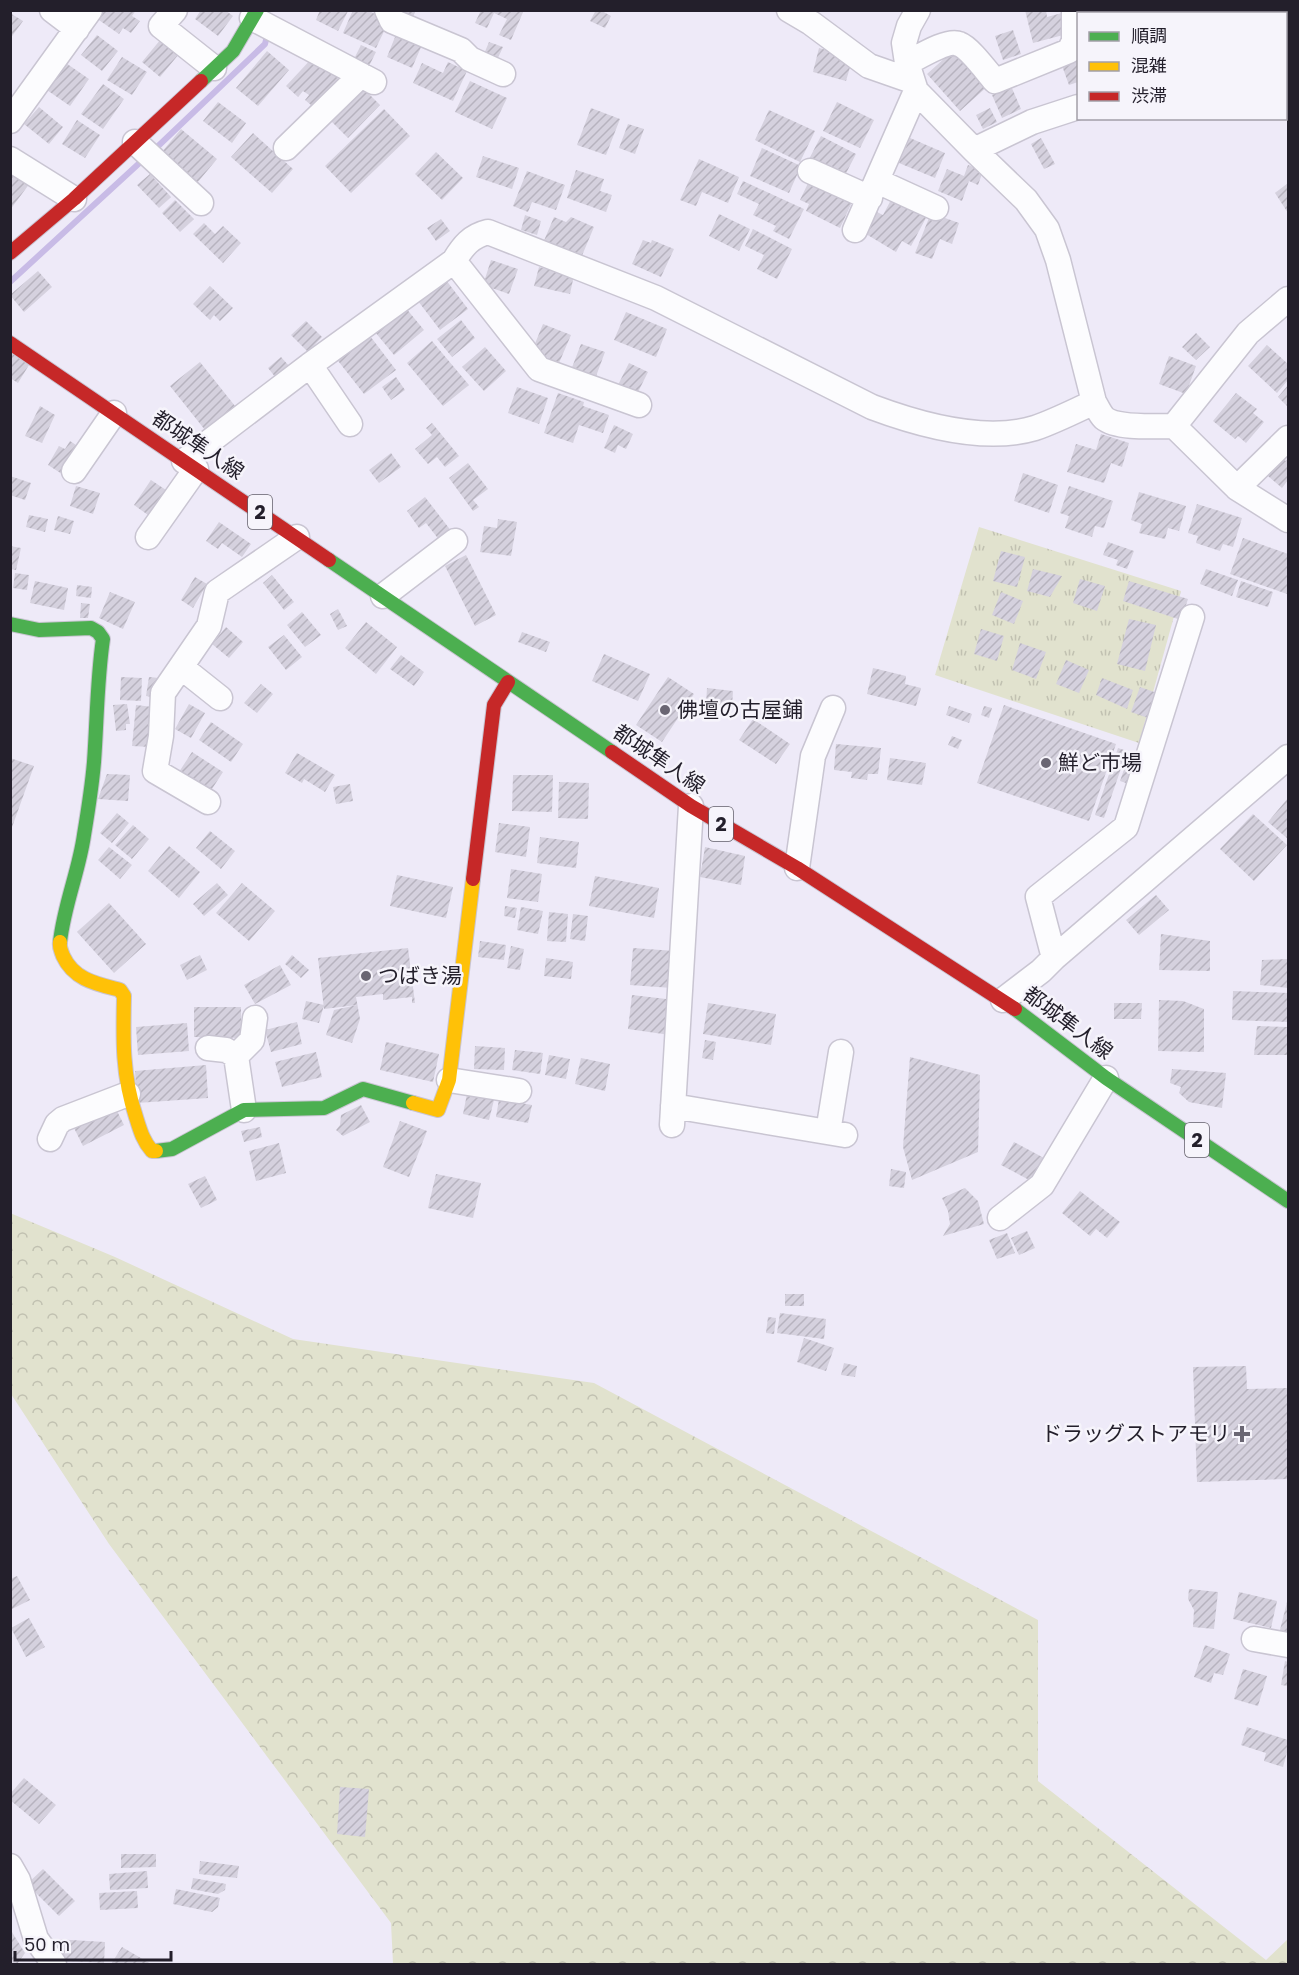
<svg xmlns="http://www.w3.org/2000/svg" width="1299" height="1975" font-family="Poppins,'Noto Sans JP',sans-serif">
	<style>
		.grass { fill: url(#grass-tufts) }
		.forest { fill: url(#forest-crowns) }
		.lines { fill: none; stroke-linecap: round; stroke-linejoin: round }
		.stream { stroke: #c8bbe6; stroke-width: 6 }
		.building { fill: url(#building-hatch) }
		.street-casing { stroke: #c9c5d2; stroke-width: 27 }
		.fast-casing { stroke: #c9c5d2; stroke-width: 16 }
		.slow-casing { stroke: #c9c5d2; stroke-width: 16 }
		.jam-casing { stroke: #c9c5d2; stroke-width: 16 }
		.street { stroke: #fcfcfe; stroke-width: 24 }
		.fast { stroke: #4caf50; stroke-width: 14 }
		.slow { stroke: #ffc107; stroke-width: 14 }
		.jam { stroke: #c62828; stroke-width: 14 }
		.poi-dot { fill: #6a6673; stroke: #f6f4fb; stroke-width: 2 }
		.labels { text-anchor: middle; stroke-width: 5; stroke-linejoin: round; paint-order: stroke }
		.shield { fill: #f6f4fb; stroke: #625f69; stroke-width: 1.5 }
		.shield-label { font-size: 20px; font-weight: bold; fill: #231f2b }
		.street-label { font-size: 21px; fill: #231f2b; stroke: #f6f4fb }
		.poi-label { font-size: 21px; fill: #231f2b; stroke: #f6f4fb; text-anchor: start }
	</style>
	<defs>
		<pattern id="grass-tufts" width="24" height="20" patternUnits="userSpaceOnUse" patternTransform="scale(1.5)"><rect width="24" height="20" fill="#e1e2ce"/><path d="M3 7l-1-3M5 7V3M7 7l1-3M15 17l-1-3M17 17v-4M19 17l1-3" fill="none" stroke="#c1c1b1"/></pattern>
		<pattern id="forest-crowns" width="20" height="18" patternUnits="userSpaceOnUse" patternTransform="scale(1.5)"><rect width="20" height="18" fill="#e1e2ce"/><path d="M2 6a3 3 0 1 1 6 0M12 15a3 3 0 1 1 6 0" fill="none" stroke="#c1c1b1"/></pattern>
		<pattern id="building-hatch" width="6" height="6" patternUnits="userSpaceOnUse" patternTransform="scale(1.5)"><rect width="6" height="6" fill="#d5d1de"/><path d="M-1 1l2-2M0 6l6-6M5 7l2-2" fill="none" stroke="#b7b3bf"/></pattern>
	</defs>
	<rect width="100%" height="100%" fill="#eeeaf8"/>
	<!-- grass -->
	<path class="grass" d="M979,527L1181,591L1139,743L935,675Z"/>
	<!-- forest -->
	<path class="forest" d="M10,1213L115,1257L293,1339L594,1383L1038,1620V1781L1266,1960L1288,1939V1964H393L391,1923L109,1544L11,1394Z"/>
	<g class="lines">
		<!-- stream -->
		<path class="stream" d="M154,150L265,44L268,32
			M10,282L146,157"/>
	</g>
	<!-- building -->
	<path class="building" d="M102,10H136L132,16L140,21L131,33L123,28L119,34L96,18Z
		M201,10H225L233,16L218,36L195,19Z
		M320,10H346L348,11L338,31L316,20Z
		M353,10H367L389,21L376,48L343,33Z
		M400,10H416L413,17Z
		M481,10H524L511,40L499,35L507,19L494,13L487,28L475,23Z
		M596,10H600L611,16L605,28L590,21Z
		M1025,10H1046L1047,17L1062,13L1067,34L1033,43Z
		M1101,10H1131V14H1101Z
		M1137,10H1163V14H1137Z
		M10,13L23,21L10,39Z
		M399,27L425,38L412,68L387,57Z
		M1013,30L1021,54L1003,60L995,36Z
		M97,35L118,51L102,71L81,55Z
		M161,39L179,54L160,77L142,62Z
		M489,42L503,47L497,60L484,54Z
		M361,45L376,52L368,68L353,61Z
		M819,48L853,57L846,81L813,72Z
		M956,48L989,85L960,111L927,74Z
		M267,51L289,70L258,106L236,88Z
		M314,56L343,82L317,110L305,100L309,95L303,91L298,97L286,86Z
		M122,57L147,72L132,95L107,80Z
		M1078,57V82L1069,85L1061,63Z
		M63,61L89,79L70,106L44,88Z
		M448,62L467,71L453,101L413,83L422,63L443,73Z
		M470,81L507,98L492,129L455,112Z
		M358,83L380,105L348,138L326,116Z
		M103,84L124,99L103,129L81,114Z
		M1011,86L1021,109L1002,118L992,95Z
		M218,102L246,123L232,143L203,121Z
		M837,102L874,120L860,148L823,131Z
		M39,107L63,127L49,144L24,124Z
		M591,108L620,119L606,155L577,145Z
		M990,108L997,122L983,129L976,115Z
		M384,109L410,136L351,193L325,166Z
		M769,110L815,131L800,162L755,140Z
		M77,120L100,135L85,158L62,144Z
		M628,124L644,129L635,154L619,148Z
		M181,129L217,159L197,183L161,153Z
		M253,133L293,169L272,193L231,157Z
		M821,136L856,154L842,181L807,163Z
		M910,138L945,153L935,178L899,163Z
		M1041,138L1055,164L1044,169L1031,144Z
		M762,148L801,166L789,193L750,176Z
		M436,152L463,178L442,200L415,174Z
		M483,156L519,168L512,189L476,177Z
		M699,159L739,177L728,203L702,192L696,206L680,200Z
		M968,165L983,171L978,185L969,181L962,201L938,191L947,169L964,176Z
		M10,170L30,183L10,210Z
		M576,170L604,179L600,191L612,195L606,212L567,198Z
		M527,171L565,185L556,210L532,202L528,212L513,206Z
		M150,174L171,197L159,208L137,185Z
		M810,179L853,200L840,228L806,211L809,204L800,200Z
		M743,181L804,209L789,239L773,231L776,226L753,215L759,204L737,194Z
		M1288,183V213L1275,193Z
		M892,198L927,216L911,246L902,241L896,252L866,234L873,219L867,216L871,209L883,215Z
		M175,200L194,219L180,232L162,213Z
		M931,213L959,223L952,244L940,239L932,259L915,253Z
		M719,214L750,229L739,251L709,236Z
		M525,215L541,221L537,235L521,230Z
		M554,217L566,222L571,217L594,227L581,258L543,243Z
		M441,219L450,231L436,241L427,228Z
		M204,223L215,234L223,226L241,243L223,263L193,234Z
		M753,229L792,249L777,279L757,269L764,255L745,246Z
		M643,240L651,243L652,240L674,249L661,277L632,264Z
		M491,260L518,269L509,294L483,285Z
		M539,267L574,275L570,294L534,286Z
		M38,271L52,287L24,312L10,295Z
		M446,280L468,309L440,330L418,301Z
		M210,286L233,308L220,321L214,315L210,320L193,304Z
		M405,307L424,330L394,355L375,332Z
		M626,312L667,329L656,357L614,340Z
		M461,320L475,338L452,357L437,339Z
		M306,321L322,337L308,352L291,335Z
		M543,324L571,335L559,363L532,351Z
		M367,332L396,370L364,394L335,357Z
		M1196,333L1210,347L1196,360L1182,347Z
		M432,341L469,385L443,406L407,363Z
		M581,344L605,352L595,379L571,370Z
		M1267,345L1288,364V380L1277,393L1248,366Z
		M485,347L506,371L484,391L462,367Z
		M10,352L29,365L18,383L10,378Z
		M1169,356L1196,366L1186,394L1159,384Z
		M281,357L290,367L276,378L268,368Z
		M200,362L235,406L205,430L170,386Z
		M629,363L648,372L636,396L617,387Z
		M396,377L405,390L391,400L382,387Z
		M1288,385V407L1278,397Z
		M517,387L548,398L539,424L508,413Z
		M558,393L584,402L583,406L609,415L603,433L579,425L573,443L544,433Z
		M1236,393L1257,409L1253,413L1264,422L1246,443L1238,436L1235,439L1213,421Z
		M40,406L55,415L42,443L25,436Z
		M432,423L459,456L445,467L437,457L428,464L415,449L432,435L426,428Z
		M614,425L633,434L626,449L618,445L615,453L604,448Z
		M1101,434L1129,443L1122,467L1111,463L1104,483L1067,472L1076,444L1096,450Z
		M70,441L79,447L62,474L48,465L59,446L65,449Z
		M391,453L401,467L379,483L369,470Z
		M1288,458V480L1282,488L1268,476L1283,459L1286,461Z
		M468,463L488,489L473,500L479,507L473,511L449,478Z
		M1023,473L1058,485L1049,513L1014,501Z
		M10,476L31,483L25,500L10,495Z
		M151,480L166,490L148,515L134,505Z
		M76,486L100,493L93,514L70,506Z
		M1069,486L1113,501L1104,528L1095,526L1092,537L1065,528L1069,516L1060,513Z
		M1139,492L1186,506L1179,531L1168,528L1165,539L1139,533L1142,524L1131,520Z
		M425,497L452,532L440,541L426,523L419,528L407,511Z
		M1197,504L1242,518L1233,547L1223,544L1220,551L1196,543L1198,536L1188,533Z
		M29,515L48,519L45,532L26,527Z
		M58,516L74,521L70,534L54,530Z
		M498,519L517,522L511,556L480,552L484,526L497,528Z
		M219,522L251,544L242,557L222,543L218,549L206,541Z
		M1243,538L1288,554L1287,594L1230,574Z
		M1108,542L1134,551L1127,569L1116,565L1118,560L1103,555Z
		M10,546L21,548L16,570L10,569Z
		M1001,551L1025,557L1017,587L993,581Z
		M466,555L496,615L475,626L445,566Z
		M1033,569L1062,576L1050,597L1027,591Z
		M1206,569L1238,580L1232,596L1200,584Z
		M15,573L29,575L27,590L13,588Z
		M272,575L294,602L284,610L263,583Z
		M195,577L207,584L193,608L181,600Z
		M1080,579L1105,586L1097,611L1073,603Z
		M35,581L68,588L64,610L30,603Z
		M1129,581L1188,599L1181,620L1123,601Z
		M1241,581L1273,592L1268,607L1236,597Z
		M77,585L92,587L91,598L76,596Z
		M110,592L135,602L123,629L99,618Z
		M1001,592L1023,601L1014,624L992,615Z
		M81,603L90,604L88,618H80Z
		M338,609L347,626L338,630L330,614Z
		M302,612L321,635L305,647L287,625Z
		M1129,619L1156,625L1145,671L1117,664Z
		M366,622L397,647L376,674L345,648Z
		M226,627L243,642L229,658L212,644Z
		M981,629L1004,636L997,661L974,654Z
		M522,632L550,642L546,652L518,642Z
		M284,635L302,657L286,670L268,647Z
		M1020,643L1046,652L1036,679L1012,670Z
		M604,654L650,674L638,701L592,681Z
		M401,655L424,672L414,686L390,669Z
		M1066,660L1089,670L1079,693L1056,684Z
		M873,668L906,676L905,684L921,688L916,706L867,694Z
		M121,677L142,678L141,701L120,700Z
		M149,677L159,678L157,698L146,696Z
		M668,677L694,694L662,742L636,725Z
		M1102,678L1133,690L1127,709L1096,695Z
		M261,684L273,694L257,713L244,703Z
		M1140,687L1157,693L1148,718L1131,712Z
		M707,688L733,691L732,706L706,704Z
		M127,704L130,724H126V730L116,731L113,705Z
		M189,704L205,713L191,738L175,729Z
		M136,705L153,707L150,747L132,746Z
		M1004,705L1116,744L1089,821L977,783Z
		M949,706L972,714L969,723L946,715Z
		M984,706L992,708L989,718L981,715Z
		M753,719L790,744L776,764L739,740Z
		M211,722L243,744L231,762L199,740Z
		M952,736L962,740L958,749L948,745Z
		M836,744L881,748L878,774H868L867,780L851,778L852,772L834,770Z
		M1118,748L1127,751L1104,818L1095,815Z
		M192,752L223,772L210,792L179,772Z
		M297,753L335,775L325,792L304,779L302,783L285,773Z
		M1129,755L1138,758L1129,784L1120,781Z
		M10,758L34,766L11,830H10Z
		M890,758L926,763L922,785L887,780Z
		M107,774L130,775L128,801L98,799Z
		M513,775H553L552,812L512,811Z
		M559,782L589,783L588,819L558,818Z
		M350,784L353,801L336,804L333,787Z
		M1288,798V839L1268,822Z
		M117,813L129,823L112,843L100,833Z
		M1253,814L1287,845L1254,881L1220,849Z
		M499,823L530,827L526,857L495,852Z
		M133,825L149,839L132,859L115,845Z
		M210,831L235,851L221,869L196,848Z
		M540,837L579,842L576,868L537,863Z
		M169,846L200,872L179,898L148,871Z
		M109,847L132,865L120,879L98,860Z
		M705,847L745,856L741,885L700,877Z
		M511,869L542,874L538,902L507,898Z
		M397,875L453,887L446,918L390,906Z
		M595,876L659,888L654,918L589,906Z
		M217,883L228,895L204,916L193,904Z
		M242,883L275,911L249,941L216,913Z
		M1156,895L1169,910L1139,935L1126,920Z
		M109,903L146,944L114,973L77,932Z
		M505,906L517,908L515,918L504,916Z
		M521,907L543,911L538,934L517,930Z
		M549,912L568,914L566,942L547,941Z
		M573,914L588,916L585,941L570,939Z
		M1161,934L1210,941V971L1159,970Z
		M480,941L506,945L504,960L478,957Z
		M511,946L524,949L520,970L507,968Z
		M408,948L415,1003H412V997L383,1000V994L356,997L360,1019L352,1043L326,1035L334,1010L357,1005L324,1009L318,958Z
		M633,948L675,951L672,988L630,985Z
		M200,955L207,970L187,980L180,965Z
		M292,955L309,970L301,978L285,964Z
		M546,958L573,962L571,979L544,976Z
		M1288,959V988L1260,985L1262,960Z
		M280,965L291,985L255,1004L244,985Z
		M1233,991L1288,993V1022L1232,1020Z
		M632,995L675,1000L670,1035L628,1029Z
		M1159,1000L1183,1001L1204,1009V1052L1158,1051Z
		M306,1001L324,1005L319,1023L302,1019Z
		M708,1003L776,1014L771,1045L703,1034Z
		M1114,1003H1142L1141,1019H1114Z
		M194,1007H241V1038L194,1037Z
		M297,1022L302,1044L271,1052L265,1030Z
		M187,1023L189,1051L138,1055L136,1027Z
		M1257,1026L1288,1027V1055H1254Z
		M705,1040L716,1042L713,1060L702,1058Z
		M386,1042L439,1054L433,1082L380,1070Z
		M475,1046L505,1048L504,1070L474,1069Z
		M515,1050L543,1053L540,1074L512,1070Z
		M316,1052L322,1077L282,1087L275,1062Z
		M549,1055L570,1059L566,1079L545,1075Z
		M910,1057L980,1075L978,1152L912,1180L903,1147Z
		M581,1058L610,1064L605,1091L575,1084Z
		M206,1065L208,1098L137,1103L135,1071Z
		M1172,1069L1226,1073L1222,1108L1189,1102L1179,1093L1181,1087L1170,1083Z
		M467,1094L494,1100L489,1120L463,1114Z
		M499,1099L532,1105L528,1123L496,1117Z
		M112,1101L124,1125L83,1146L71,1122Z
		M361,1105L370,1122L343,1136L336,1130L340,1125L341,1115Z
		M400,1121L427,1131L409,1177L383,1167Z
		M260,1127L262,1137L244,1142L241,1131Z
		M1014,1142L1044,1158L1031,1181L1001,1165Z
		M279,1143L286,1173L256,1181L249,1151Z
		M891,1169L906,1172L904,1188L889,1186Z
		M436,1174L481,1183L473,1218L428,1208Z
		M205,1176L217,1200L201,1208L188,1184Z
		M965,1188L978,1201L984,1224L943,1236L950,1224L948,1211L942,1198Z
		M1080,1191L1120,1222L1107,1238L1096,1229L1090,1236L1062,1213Z
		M1027,1231L1035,1248L1019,1255L1011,1238Z
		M1007,1233L1015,1253L997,1259L989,1240Z
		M785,1294H804V1306H785Z
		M780,1313L826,1319L824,1339L777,1333Z
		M768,1317L776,1318L774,1334L766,1333Z
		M804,1338L834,1348L826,1371L797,1362Z
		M844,1363L857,1366L855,1377L841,1375Z
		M1246,1366L1247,1389L1288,1388V1479L1197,1482L1193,1367Z
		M17,1576L30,1600L10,1610V1579Z
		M1189,1589L1218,1592L1214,1629L1193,1627L1194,1610L1188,1599Z
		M1239,1592L1277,1601L1271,1628L1233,1619Z
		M1288,1598V1636L1279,1634Z
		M29,1618L45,1647L26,1657L11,1628Z
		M1205,1645L1230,1654L1223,1675L1214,1673L1211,1683L1194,1677Z
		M1285,1661L1288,1662V1686L1281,1685Z
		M1243,1669L1267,1676L1258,1706L1234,1699Z
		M1247,1727L1288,1740V1749L1283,1767L1264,1761L1266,1753L1241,1745Z
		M24,1778L56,1805L39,1824L10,1800V1794Z
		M340,1787L369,1789L365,1837L337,1834Z
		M121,1854H156V1867L121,1868Z
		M200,1861L239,1866L237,1878L199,1874Z
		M43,1869L75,1901L59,1916L27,1884Z
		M147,1871L148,1888L110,1890L109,1874Z
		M193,1878L226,1884L225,1890L218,1894L191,1889Z
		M176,1889L220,1898L218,1907L212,1912L173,1904Z
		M137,1891L138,1908L100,1910L99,1893Z
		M10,1929L25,1953L17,1964H10Z
		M54,1939L105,1942L104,1963L53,1960Z
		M122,1947L151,1964H111Z"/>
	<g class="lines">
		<defs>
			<path id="street" d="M52,10L77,29
				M175,10L161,26L214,68
				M387,10L392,21L461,50L470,59L503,74
				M789,10L811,23L869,66L912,81
				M918,10L909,26L904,43L907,63L916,91L974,150L1026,200L1047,229L1058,260L1094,402C1097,407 1100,414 1104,418C1117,429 1157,426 1174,426L1237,488L1288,520
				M252,18L374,82
				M907,63C919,57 948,39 959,44C970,48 987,72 995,81L1069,51L1074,41V10
				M10,121L90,10
				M135,142L201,203
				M286,148L361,75
				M974,150L1032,122L1078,107
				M10,159L74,199
				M810,171L870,198
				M877,181L936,208
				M855,230L916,91
				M454,261L539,369L639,405
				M310,365L350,424
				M1174,426L1248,333L1288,299
				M184,461L310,365L454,261C463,246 471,236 488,232L656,298L872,407C920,425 985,443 1035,428C1055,421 1075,411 1094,402
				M74,471L114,413
				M1237,488L1288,438
				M148,537L196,469
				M383,596L455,541
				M181,667L220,698
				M208,802L155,771L161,736L163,693L209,626L217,592L297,537
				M797,868L813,756L833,708
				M1054,958L1038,897L1126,827L1192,617
				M1003,1000L1041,971L1054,958L1288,757
				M208,1048L226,1050L236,1056
				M449,1080L519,1091
				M673,1106L845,1135
				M244,1110L236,1056L252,1040L255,1018
				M672,1125L691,806
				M828,1132L841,1052
				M50,1139L57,1124L63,1119L128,1094
				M1000,1218L1042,1185L1106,1078
				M1254,1639L1288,1645
				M10,1866L18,1880L36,1939L54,1964"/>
			<path id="fast" d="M201,81L233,51L257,10
				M329,560L612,752
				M10,624L39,630L91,628L98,632L103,639C97,680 97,721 94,762C92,786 88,811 84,835C79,871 64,905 60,942
				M1015,1009L1106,1078L1288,1201
				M156,1151L172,1149L244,1110L324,1108L363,1089L413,1103"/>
			<path id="slow" d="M60,942C59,948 61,950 63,956C74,980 97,984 120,990L124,996C123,1039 122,1075 136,1117C140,1130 143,1141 152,1151H156
				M413,1103L438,1110L449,1080L473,879"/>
			<path id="jam" d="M10,253L74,199L201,81
				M10,343L329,560
				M612,752L691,806L797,868L1015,1009
				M473,879L494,705L508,682"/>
		</defs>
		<!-- street casing -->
		<use href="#street" class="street-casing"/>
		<!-- fast casing -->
		<use href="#fast" class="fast-casing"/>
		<!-- slow casing -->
		<use href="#slow" class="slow-casing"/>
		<!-- jam casing -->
		<use href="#jam" class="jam-casing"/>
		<!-- street -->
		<use href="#street" class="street"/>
		<!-- fast -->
		<use href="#fast" class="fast"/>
		<!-- slow -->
		<use href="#slow" class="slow"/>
		<!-- jam -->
		<use href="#jam" class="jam"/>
	</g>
	<!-- markers -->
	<g class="poi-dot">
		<circle cx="665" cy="710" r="6"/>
		<circle cx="1046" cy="763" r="6"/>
		<circle cx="366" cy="976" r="6"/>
		<path d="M1239 1425h6v6h6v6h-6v6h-6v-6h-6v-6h6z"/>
	</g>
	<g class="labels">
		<!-- shield labels -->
		<g class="shield">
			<rect x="248" y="495" width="24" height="34" rx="4.5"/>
			<rect x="709" y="807" width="24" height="34" rx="4.5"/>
			<rect x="1185" y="1123" width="24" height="34" rx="4.5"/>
		</g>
		<g class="shield-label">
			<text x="260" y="519">2</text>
			<text x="721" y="831">2</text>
			<text x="1197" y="1147">2</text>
		</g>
		<!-- street labels -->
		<g class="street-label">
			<text transform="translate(198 445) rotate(34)" y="7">都城隼人線</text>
			<text transform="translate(659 759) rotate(34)" y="7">都城隼人線</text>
			<text transform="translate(1068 1023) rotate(37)" y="7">都城隼人線</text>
		</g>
		<!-- poi labels -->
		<g class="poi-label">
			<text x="677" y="717">佛壇の古屋鋪</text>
			<text x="1058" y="770">鮮ど市場</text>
			<text x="378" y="983">つばき湯</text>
			<text x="1230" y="1441" text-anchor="end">ドラッグストアモリ</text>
		</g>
	</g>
	<!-- border -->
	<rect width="1299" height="1975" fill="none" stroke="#231f2b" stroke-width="24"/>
	<!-- legend -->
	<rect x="1077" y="12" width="210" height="108" fill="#f6f4fb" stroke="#a29fa8" stroke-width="1.5"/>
	<rect x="1089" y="32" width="30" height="9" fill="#4caf50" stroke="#a29fa8" stroke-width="1.5"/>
	<text x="1131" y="42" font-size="18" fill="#231f2b">順調</text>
	<rect x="1089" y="62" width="30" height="9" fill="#ffc107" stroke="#a29fa8" stroke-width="1.5"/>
	<text x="1131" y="72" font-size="18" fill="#231f2b">混雑</text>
	<rect x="1089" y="92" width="30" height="9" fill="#c62828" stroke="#a29fa8" stroke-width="1.5"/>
	<text x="1131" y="102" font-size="18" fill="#231f2b">渋滞</text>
	<!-- scale -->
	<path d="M15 1951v9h156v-9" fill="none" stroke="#231f2b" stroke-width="3"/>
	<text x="24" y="1951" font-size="18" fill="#231f2b" stroke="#f6f4fb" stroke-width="4.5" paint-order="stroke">50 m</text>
</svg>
